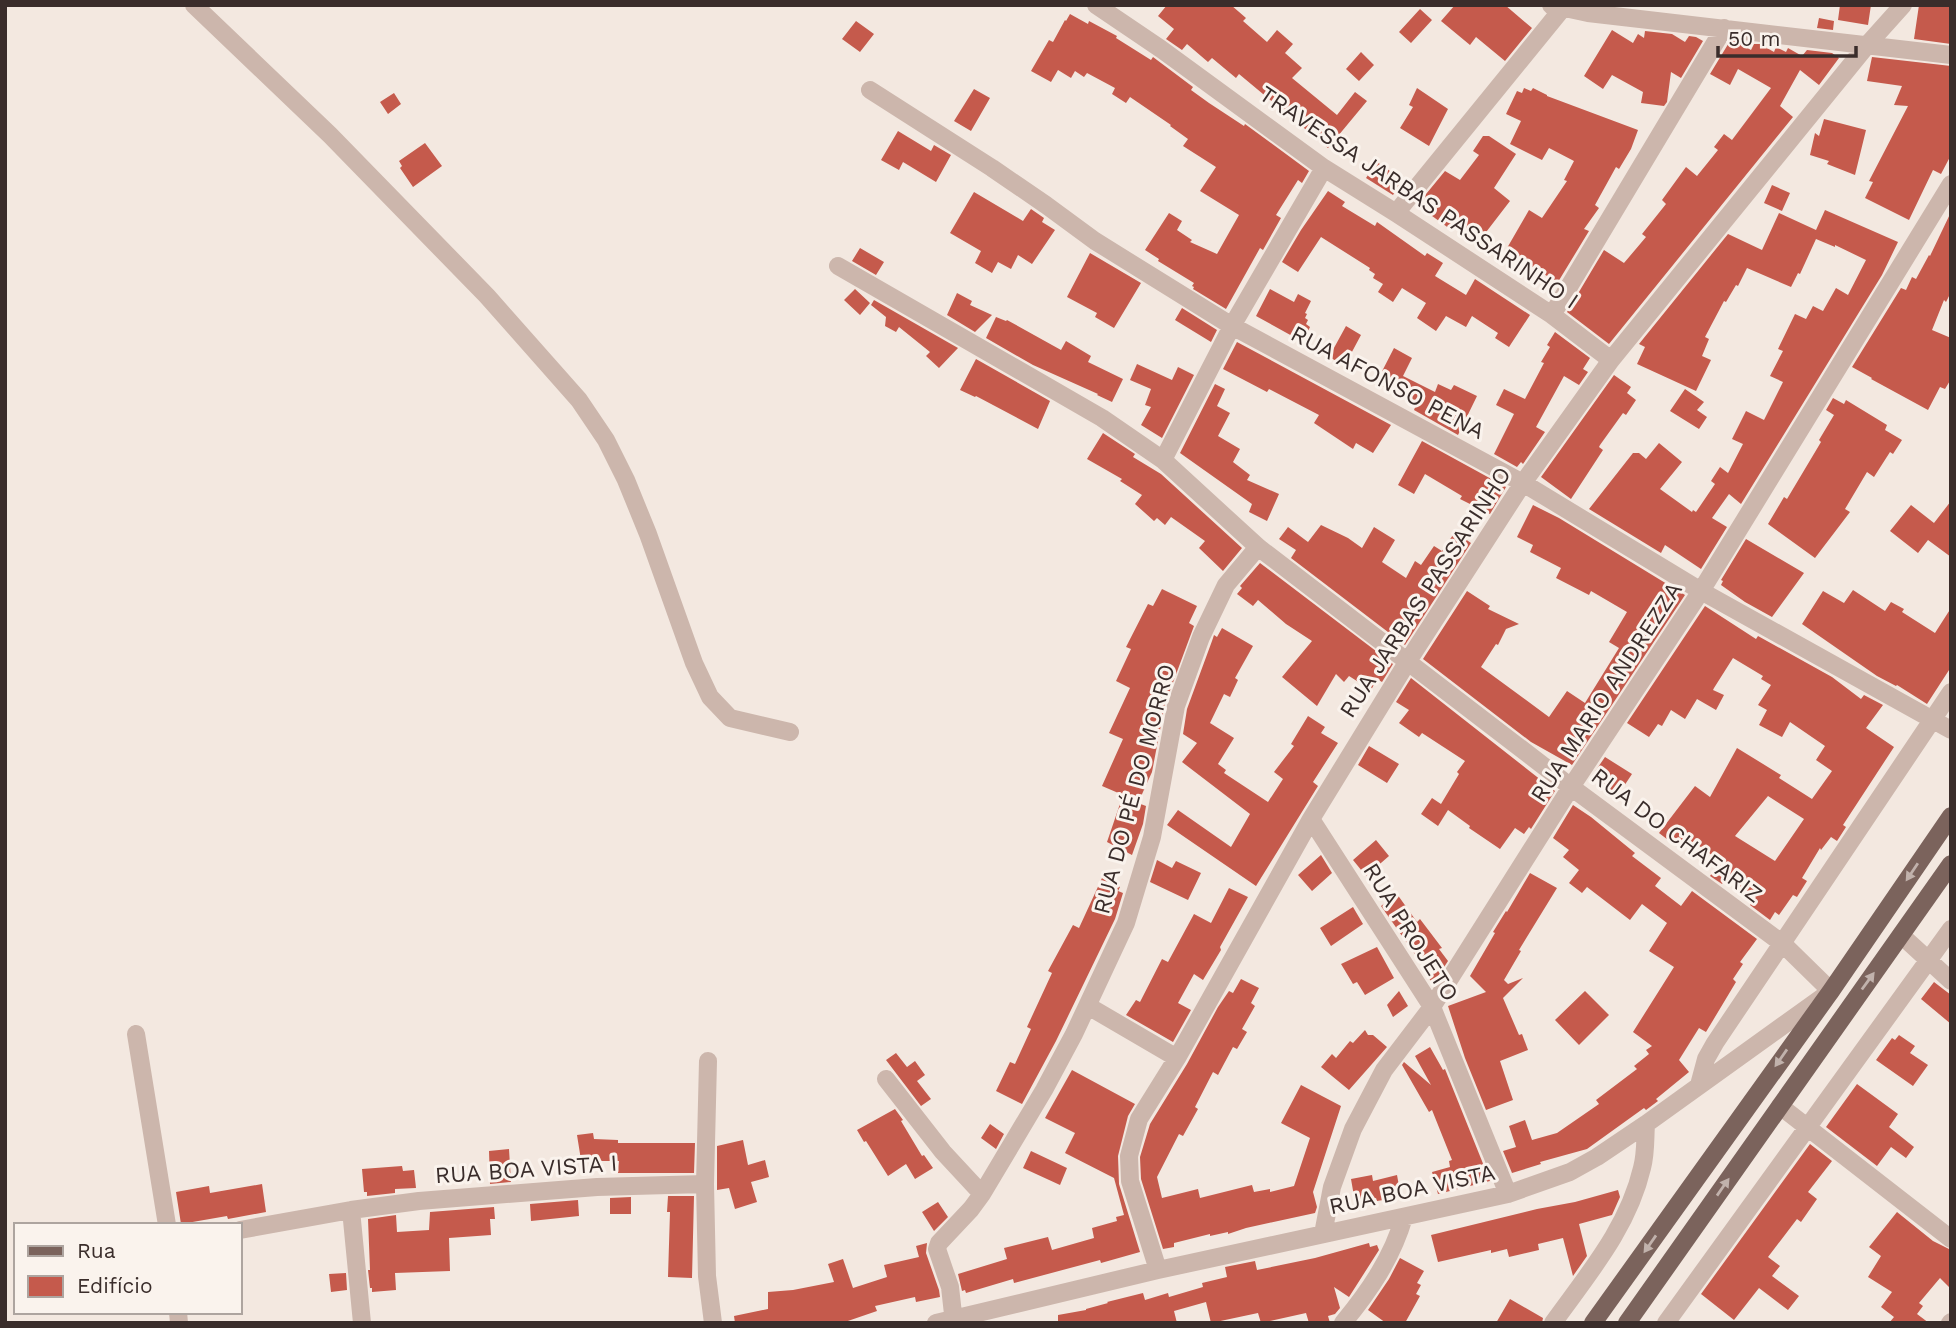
<svg xmlns="http://www.w3.org/2000/svg" width="1956" height="1328" font-family="'Work Sans',sans-serif">
	<style>
		.building { fill: #c55a4c; fill-rule: evenodd }
		.lines { fill: none; stroke-linecap: round; stroke-linejoin: round }
		.minor { stroke: #ccb6ac; stroke-width: 18 }
		.primary { stroke: #7b635c; stroke-width: 18 }
		.oneway { fill: #c1b2ac }
		.labels { text-anchor: middle; stroke-width: 6; stroke-linejoin: round; paint-order: stroke }
		.street-label { font-size: 23px; fill: #3a2d2b; stroke: #faf3ed }
	</style>
	<rect width="100%" height="100%" fill="#f3e8e0"/>
	<!-- building -->
	<path class="building" d="M1167,5H1231L1246,18L1243,21L1267,42L1277,30L1293,44L1285,53L1302,68L1292,78L1337,115L1355,92L1367,101L1328,148L1239,74L1236,78L1212,58L1208,62L1187,44L1182,50L1166,39L1174,29L1158,16Z
		M1455,5H1505L1532,28L1505,61L1476,37L1470,45L1441,21Z
		M1840,5H1871L1868,25L1838,20Z
		M1919,5H1951V44L1914,39Z
		M1420,9L1432,20L1411,43L1399,32Z
		M1070,14L1088,24L1089,21L1117,36L1116,38L1151,60L1153,57L1193,87L1191,90L1209,103L1244,126L1245,124L1309,171L1302,183L1298,180L1276,215L1281,218L1263,250L1260,248L1226,309L1193,289L1194,287L1192,286L1194,283L1158,261L1159,259L1145,250L1169,213L1182,221L1177,230L1192,240L1190,242L1217,254L1239,215L1200,191L1216,167L1183,146L1188,139L1170,126L1171,125L1130,97L1126,103L1112,94L1115,88L1087,73L1084,77L1075,71L1071,78L1058,70L1051,82L1031,71L1049,40L1053,42L1065,20L1066,21Z
		M1819,18L1834,21L1833,30L1817,28Z
		M856,21L874,34L860,52L842,39Z
		M1612,30L1633,43L1638,34L1644,38L1645,31L1672,34L1685,42L1689,36L1696,37L1703,41L1681,78L1671,72L1667,102L1664,106L1641,103L1643,92L1612,75L1603,89L1584,76Z
		M1730,41H1735L1751,50L1754,44H1760L1774,52L1776,47L1786,52L1788,48L1802,56L1807,50L1832,53L1839,58L1819,85L1800,70L1780,106L1793,117L1609,344L1567,312L1604,250L1624,263L1646,237L1642,234L1666,204L1662,200L1686,167L1697,176L1718,150L1714,147L1724,134L1732,140L1771,88L1738,69L1730,85L1710,74Z
		M1361,52L1374,65L1359,81L1346,69Z
		M1872,57L1951,66V155L1941,174L1933,170L1909,220L1865,198L1873,182L1869,181L1908,106L1894,105L1902,86L1867,81Z
		M1417,88L1448,109L1429,146L1400,128L1413,107L1409,105Z
		M1524,88L1531,91L1533,88L1547,95V96L1638,130L1631,149L1619,169L1616,167L1595,205L1599,208L1584,229L1589,231L1558,282L1520,261L1518,264L1503,255L1529,210L1542,218L1567,181L1564,180L1574,161L1549,148L1542,160L1510,144L1521,121L1506,114L1517,91L1522,93Z
		M974,89L990,98L971,131L954,121Z
		M394,93L401,104L388,114L380,102Z
		M1824,119L1866,130L1855,175L1827,164L1829,161L1810,155L1815,133L1819,136Z
		M898,131L931,151L934,145L951,155L936,182L903,162L899,170L881,160Z
		M1483,136H1489L1516,154L1494,188L1510,201L1480,240L1456,221L1450,229L1417,205L1445,171L1460,180L1479,155L1473,151Z
		M425,143L442,166L413,187L400,168L402,166L399,161Z
		M1377,162L1403,180L1393,195L1366,178Z
		M1772,185L1790,193L1782,211L1764,203Z
		M1328,191L1345,202L1342,206L1375,226L1377,222L1425,256L1427,253L1443,263L1435,276L1466,295L1475,279L1530,315L1509,347L1495,338L1498,333L1472,316L1466,327L1446,316L1436,331L1417,318L1426,303L1402,288L1393,302L1378,292L1383,284L1373,278L1375,274L1369,270L1370,268L1321,237L1298,272L1282,262L1301,230Z
		M974,192L1023,221L1031,209L1044,218L1042,222L1055,230L1032,264L1018,255L1011,269L998,262L992,273L975,263L981,251L950,233Z
		M1825,210L1898,242L1882,275L1741,504L1729,494L1712,518L1727,527L1701,569L1665,545L1661,553L1589,509L1633,453H1639L1646,459L1659,443L1682,462L1660,489L1692,512L1693,510L1696,512L1715,484L1711,481L1720,467L1728,473L1743,444L1732,439L1746,411L1764,420L1783,382L1770,376L1783,351L1778,349L1795,314L1806,319L1813,306L1823,311L1836,288L1848,295L1866,260L1835,245V247L1816,239L1800,274L1798,273L1791,287L1747,268L1738,286L1736,285L1726,302L1724,301L1705,337L1709,339L1702,356L1711,360L1696,391L1637,364L1645,347L1639,344L1728,234L1762,250L1779,213L1816,230Z
		M1951,212V292L1946,302L1944,300L1932,330L1951,338V379L1945,389L1940,387L1928,410L1871,379L1872,378L1852,367L1901,288L1906,290L1912,277L1916,279L1929,255L1930,256Z
		M860,248L884,262L876,275L852,261Z
		M1090,253L1141,283L1114,328L1095,317L1097,313L1067,297Z
		M855,289L870,303L860,315L844,300Z
		M1270,289L1294,302L1298,294L1311,301L1305,313L1307,314L1305,318L1308,320L1306,324L1310,327L1303,342L1256,316Z
		M957,293L972,301L970,305L992,315L975,332L947,315Z
		M874,300L958,348L939,368L926,356L930,352L899,327L896,332L885,326L886,317L871,305Z
		M1182,308L1217,330L1211,342L1175,320Z
		M996,317L1006,321L1007,320L1061,350L1066,341L1091,356L1088,362L1123,379L1112,402L1097,395L1098,394L1033,365L986,338Z
		M1346,326L1361,335L1346,363H1340L1329,357Z
		M1555,332L1590,358L1583,369L1588,372L1579,385L1564,376L1536,427L1545,432L1523,464L1521,462L1517,467L1494,454L1514,414L1496,405L1504,389L1525,399L1544,363L1541,362L1550,347L1547,345Z
		M1237,342L1391,425L1373,453L1356,443L1353,449L1314,423L1319,415L1269,389L1267,392L1223,369Z
		M1394,348L1412,358L1403,376L1435,392L1438,384L1451,390L1454,385L1477,396L1458,435L1414,410L1416,405L1376,383Z
		M976,359L1050,401L1038,429L976,396L975,397L960,390Z
		M1137,364L1172,380L1178,367L1194,375L1162,438L1141,425L1151,407L1145,405L1151,389L1130,380Z
		M1614,375L1631,387L1627,393L1636,400L1626,415L1623,413L1600,445L1599,447L1603,450L1571,499L1541,477Z
		M1215,384L1225,389L1217,406L1230,413L1218,436L1240,449L1233,462L1250,475L1247,480L1279,494L1267,521L1249,512L1252,504L1180,453Z
		M1685,389L1704,402L1697,410L1707,417L1699,429L1670,411Z
		M1833,398L1844,404L1846,400L1887,425L1885,430L1902,440L1893,454L1890,452L1874,477L1867,472L1845,509L1850,512L1815,558L1768,524L1784,497L1787,499L1821,442L1819,440L1834,415L1826,410Z
		M1103,433L1135,454L1133,457L1161,474L1242,548L1223,571L1199,548L1205,541L1171,517L1165,525L1157,518L1154,521L1135,504L1142,495L1120,481L1122,479L1087,459Z
		M1422,441L1506,487L1490,514L1460,499L1462,496L1425,474L1414,494L1398,485Z
		M1951,501V557L1928,540L1918,553L1890,531L1911,505L1934,523Z
		M1533,505L1559,518L1685,595L1572,765L1531,742L1423,659L1467,591L1490,606L1488,609L1519,624L1506,629L1498,645L1496,644L1481,667L1549,717L1567,691L1585,703L1619,648L1609,642L1627,612L1591,591L1589,595L1556,578L1561,568L1530,552L1533,545L1517,537Z
		M1321,525L1348,538L1362,548L1374,527L1395,540L1382,562L1406,578L1415,561L1421,565L1434,546L1442,551L1455,532L1471,543L1405,645L1291,558L1296,550L1279,539L1288,527L1308,542Z
		M1746,539L1804,573L1772,617L1745,602L1721,585L1723,581L1721,580Z
		M1260,563L1393,664L1382,682L1377,679L1371,690L1349,676L1344,682L1336,674L1317,706L1282,677L1312,641L1286,624L1258,600L1253,606L1237,594L1242,588L1240,586Z
		M1162,589L1197,606L1189,623L1194,626L1165,704L1152,772L1138,803L1146,806L1143,824L1132,855L1107,842L1123,795L1102,786L1123,739L1109,733L1130,688L1116,681L1131,649L1126,647L1148,604L1153,606Z
		M1853,590L1885,611L1891,602L1904,609L1902,612L1935,633L1951,608V667L1927,704L1897,685L1896,686L1877,676L1802,624L1823,591L1844,603Z
		M1705,606L1756,639L1758,636L1832,677L1861,699L1864,695L1883,705L1866,728L1894,747L1843,825L1846,827L1837,841L1831,837L1821,850L1820,848L1802,878L1807,881L1797,897L1793,895L1779,915L1775,912L1770,920L1750,905L1756,897L1726,878L1722,884L1710,876L1720,861L1698,845L1693,851L1676,838L1672,843L1659,833L1695,786L1710,797L1737,748L1781,775L1779,778L1812,799L1832,771L1816,760L1825,746L1790,722L1782,737L1759,725L1767,710L1758,705L1771,685L1761,679L1763,676L1733,658L1714,688L1713,690L1724,695L1716,710L1697,699L1685,719L1671,710L1662,726L1658,724L1649,737L1627,723ZM1768,796L1804,819L1775,861L1735,836Z
		M1222,628L1253,646L1235,678L1238,680L1230,697L1224,694L1210,723L1234,738L1218,764L1226,770L1224,773L1268,802L1283,779L1274,772L1294,746L1291,744L1308,716L1325,727L1321,733L1338,743L1313,782L1318,786L1256,886L1167,825L1178,810L1231,847L1250,814L1182,762L1197,743L1183,734L1187,709L1212,641L1214,635L1217,637Z
		M1411,678L1555,791L1531,829L1529,827L1524,834L1515,828L1500,849L1469,828L1470,826L1448,810L1438,826L1421,814L1432,798L1441,804L1459,774L1457,772L1465,761L1422,733L1419,737L1399,723L1409,710L1396,702Z
		M1369,746L1399,764L1387,783L1358,765Z
		M1605,757L1632,774L1616,798L1597,785L1599,781L1592,776Z
		M1573,805L1591,817L1635,853L1632,856L1661,878L1655,886L1681,906L1692,891L1757,939L1740,962L1743,964L1733,979L1736,982L1706,1032L1699,1028L1679,1060L1689,1072L1656,1099L1658,1101L1646,1110L1644,1108L1587,1149L1540,1162L1541,1164L1512,1173L1503,1151L1516,1147L1509,1126L1525,1120L1532,1140L1557,1133L1599,1104L1596,1100L1637,1069L1634,1066L1649,1054L1646,1050L1652,1046L1633,1032L1674,967L1649,951L1667,923L1642,904L1630,920L1587,887L1582,893L1569,883L1579,870L1563,857L1569,850L1553,838Z
		M1376,840L1389,856L1366,876L1353,860Z
		M1321,855L1332,873L1312,891L1298,875Z
		M1157,860L1172,868L1176,861L1201,873L1188,900L1150,882Z
		M1530,873L1557,888L1519,950L1521,951L1504,980L1508,984L1523,978L1503,998L1519,1035L1522,1034L1528,1050L1500,1061L1513,1100L1486,1110L1465,1058L1448,1006L1486,992L1470,976L1495,933L1493,932L1506,911L1507,912Z
		M1102,878L1120,887L1118,891L1123,893L1115,919L1056,1041L1022,1104L996,1091L1010,1062L1015,1064L1031,1029L1027,1027L1052,973L1048,971L1073,925L1079,928Z
		M1229,888L1248,897L1220,947L1221,950L1203,980L1194,974L1178,1003L1191,1010L1173,1042L1126,1015L1136,1000L1140,1002L1162,959L1168,962L1194,914L1211,923Z
		M1397,894L1417,922L1420,919L1442,948L1439,949L1448,961L1433,984L1421,967L1425,961L1421,963L1381,906Z
		M1353,907L1363,924L1331,946L1320,928Z
		M1377,947L1394,978L1365,995L1357,982L1353,984L1341,964Z
		M1241,979L1259,988L1251,1003L1255,1006L1242,1029L1247,1032L1237,1049L1233,1047L1218,1075L1213,1072L1195,1107L1198,1109L1183,1136L1179,1134L1157,1177L1162,1198L1198,1189L1200,1198L1252,1185L1254,1192L1270,1189V1192L1294,1186L1310,1138L1281,1123L1301,1085L1341,1106L1313,1192L1317,1207L1315,1213L1246,1228L1228,1234V1232L1210,1236V1234L1174,1243V1247L1163,1249L1141,1179L1140,1157L1150,1124L1187,1064L1218,1007L1229,991L1233,993Z
		M1934,982L1951,995V1024L1921,999Z
		M1399,991L1408,1006L1393,1017L1387,1005Z
		M1585,991L1609,1015L1579,1045L1555,1020Z
		M1365,1030L1368,1035H1373L1387,1047L1349,1090L1321,1067L1332,1054L1336,1058L1350,1041L1353,1043Z
		M1899,1035L1915,1046L1910,1053L1928,1065L1913,1086L1876,1060L1892,1038L1895,1040Z
		M1430,1047L1443,1070L1445,1069L1490,1181L1438,1194L1432,1172L1450,1167L1449,1161L1452,1160L1432,1110L1429,1112L1402,1065L1404,1062L1431,1085L1415,1056Z
		M896,1053L907,1067L915,1061L925,1075L917,1081L931,1099L921,1106L886,1060Z
		M1072,1070L1135,1104L1128,1116L1118,1156L1119,1184L1140,1252L1101,1263L1100,1260L1014,1283L1013,1279L966,1293L965,1290L962,1291L958,1274L1007,1259L1004,1248L1048,1237L1052,1250L1094,1238L1092,1228L1117,1221L1116,1217L1124,1215L1114,1178L1065,1153L1075,1133L1045,1118Z
		M1857,1084L1898,1114L1889,1127L1914,1147L1906,1158L1891,1147L1877,1166L1826,1127Z
		M895,1109L903,1120L901,1121L922,1156L924,1155L933,1168L915,1179L906,1164L888,1176L866,1141L864,1142L857,1130Z
		M990,1124L1004,1134L996,1149L981,1138Z
		M593,1133L594,1139L618,1140V1143H695L694,1173H618L619,1161H599V1157L581,1160L577,1135Z
		M743,1140L748,1165L765,1160L769,1177L751,1182L757,1202L735,1209L729,1188L717,1190V1146Z
		M1810,1144L1832,1161L1808,1192L1817,1199L1801,1222L1797,1219L1768,1257L1780,1266L1772,1276L1799,1296L1788,1310L1759,1288L1734,1320L1701,1294Z
		M509,1149L511,1182L490,1184L489,1151Z
		M1031,1151L1067,1168L1060,1185L1023,1168Z
		M402,1166L403,1171L414,1170L416,1188L395,1189V1193L367,1196V1192H364L362,1169Z
		M1372,1175L1373,1181L1397,1175L1401,1197L1377,1201L1376,1198L1355,1202L1351,1179Z
		M262,1184L266,1212L228,1219L227,1216L181,1224L176,1192L209,1186L210,1193Z
		M1618,1190L1620,1197L1612,1215L1579,1224L1587,1256L1573,1276L1563,1238L1538,1244L1539,1250L1509,1257L1507,1249L1491,1253V1250L1438,1262L1431,1235L1537,1209L1575,1202Z
		M668,1196H694L692,1278L668,1277L670,1212H667Z
		M631,1197V1214H610V1198Z
		M578,1200L579,1216L531,1221L530,1204Z
		M938,1202L948,1217L934,1231L922,1212Z
		M494,1207L495,1219H490L491,1235L449,1238L450,1271L395,1273L396,1290L372,1292V1288H370L368,1270H370L368,1219L396,1215L397,1232L429,1230L430,1212Z
		M1897,1212L1933,1241L1951,1250V1289L1940,1278L1919,1303L1923,1306L1917,1314L1929,1323H1889L1894,1317L1881,1307L1892,1292L1868,1277L1881,1256L1869,1247Z
		M927,1243L926,1253L939,1290L940,1297L916,1302L915,1297L875,1306L877,1311L842,1323H735L734,1316L768,1309V1292L793,1290L834,1282L828,1264L843,1259L853,1288L887,1277L884,1265L919,1257L916,1246Z
		M1369,1243L1370,1247L1377,1245L1379,1250L1349,1297L1334,1287L1340,1308L1335,1314L1328,1316L1330,1323H1309L1306,1313L1261,1323L1258,1313L1211,1323L1206,1302L1174,1311L1177,1323H1058V1315L1086,1310V1309L1108,1303L1107,1302L1143,1293L1145,1300L1168,1293L1169,1297L1203,1287L1202,1283L1227,1277L1225,1267L1255,1261L1257,1270L1315,1258Z
		M1400,1258L1424,1271L1417,1283L1421,1285L1416,1294L1420,1296L1405,1323H1386L1368,1310L1389,1279Z
		M346,1273L347,1290L331,1292L329,1274Z
		M1510,1299L1543,1318L1542,1323H1496Z"/>
	<g class="lines">
		<!-- minor -->
		<path class="minor" d="M194,5L330,135L487,296L579,400L606,440L626,480L648,534L694,663L710,697L730,718L790,732
			M1096,5L1161,49L1324,168L1396,213L1552,315L1611,360
			M1551,5L1588,13L1951,55
			M870,90L992,168L1046,205L1095,241L1232,326L1523,483L1701,591L1951,730
			M1396,213L1562,9
			M838,266L1102,418L1163,460L1258,547L1571,787L1783,944L1831,991L1646,1124L1597,1157L1570,1172L1508,1194L1158,1270L936,1323
			M1552,315L1724,28
			M1163,460L1232,326L1324,168
			M1311,819L1432,1007L1508,1194
			M1901,935L1951,981
			M1088,1006L1177,1058
			M136,1034L167,1225
			M708,1061L705,1184L707,1276L713,1323
			M886,1079L943,1152L982,1194
			M1699,1085L1706,1059L1715,1043L1951,692
			M1780,1106L1951,1239
			M351,1210L362,1323
			M240,1230L351,1210L419,1201L597,1187L705,1184
			M1323,1234L1332,1187L1353,1129L1384,1070L1432,1007L1571,787L1701,591L1951,184
			M1158,1270L1130,1181L1129,1156L1139,1119L1177,1058L1311,819L1408,661L1523,483L1611,360L1868,44L1903,5
			M178,1312L179,1323
			M954,1323L950,1287L937,1249L939,1243L971,1209L982,1194L1044,1090L1074,1034L1126,923L1152,837L1176,706L1201,637L1226,585L1258,547
			M1343,1323C1370,1290 1392,1258 1404,1217
			M1553,1323C1588,1274 1628,1228 1642,1168C1646,1154 1645,1138 1646,1124
			M1666,1323L1951,929
			M1950,1323L1951,1322"/>
		<!-- primary -->
		<path class="primary" d="M1593,1323L1831,991L1951,816
			M1627,1323L1951,864"/>
	</g>
	<!-- one-way arrows -->
	<defs><path id="oneway-solid" d="M-6-.8H1V-3.2L6.5 0L1 3.2V.8H-6Z" transform="scale(1.75)"/></defs>
	<g class="oneway">
		<use href="#oneway-solid" transform="translate(1912 872) rotate(124)"/>
		<use href="#oneway-solid" transform="translate(1868 981) rotate(-54)"/>
		<use href="#oneway-solid" transform="translate(1781 1058) rotate(125)"/>
		<use href="#oneway-solid" transform="translate(1723 1187) rotate(-55)"/>
		<use href="#oneway-solid" transform="translate(1650 1244) rotate(125)"/>
	</g>
	<g class="labels">
		<!-- street labels -->
		<g class="street-label">
			<text transform="translate(1419 197) rotate(34)" y="8">TRAVESSA JARBAS PASSARINHO I</text>
			<text transform="translate(1388 382) rotate(28)" y="8">RUA AFONSO PENA</text>
			<text transform="translate(1425 592) rotate(-57)" y="8">RUA JARBAS PASSARINHO</text>
			<text transform="translate(1606 692) rotate(-57)" y="8">RUA MARIO ANDREZZA</text>
			<text transform="translate(1134 789) rotate(-75)" y="8">RUA DO PÉ DO MORRO</text>
			<text transform="translate(1677 835) rotate(37)" y="8">RUA DO CHAFARIZ</text>
			<text transform="translate(1411 932) rotate(58)" y="8">RUA PROJETO</text>
			<text transform="translate(526 1169) rotate(-4)" y="8">RUA BOA VISTA I</text>
			<text transform="translate(1412 1189) rotate(-12)" y="8">RUA BOA VISTA</text>
		</g>
	</g>
	<!-- border -->
	<rect width="1956" height="1328" fill="none" stroke="#3a2d2b" stroke-width="14"/>
	<!-- legend -->
	<rect x="14" y="1223" width="228" height="91" fill="#faf3ed" stroke="#ada49f" stroke-width="2"/>
	<rect x="28" y="1246" width="35" height="10" fill="#7b635c" stroke="#ada49f" stroke-width="2"/>
	<text x="77" y="1258" font-size="21" fill="#3a2d2b">Rua</text>
	<rect x="28" y="1276" width="35" height="21" fill="#c55a4c" stroke="#ada49f" stroke-width="2"/>
	<text x="77" y="1293" font-size="21" fill="#3a2d2b">Edifício</text>
	<!-- scale -->
	<path d="M1718 46v10h138v-10" fill="none" stroke="#3a2d2b" stroke-width="3.5"/>
	<text x="1728" y="46" font-size="21" fill="#3a2d2b" stroke="#faf3ed" stroke-width="5" paint-order="stroke">50 m</text>
</svg>
